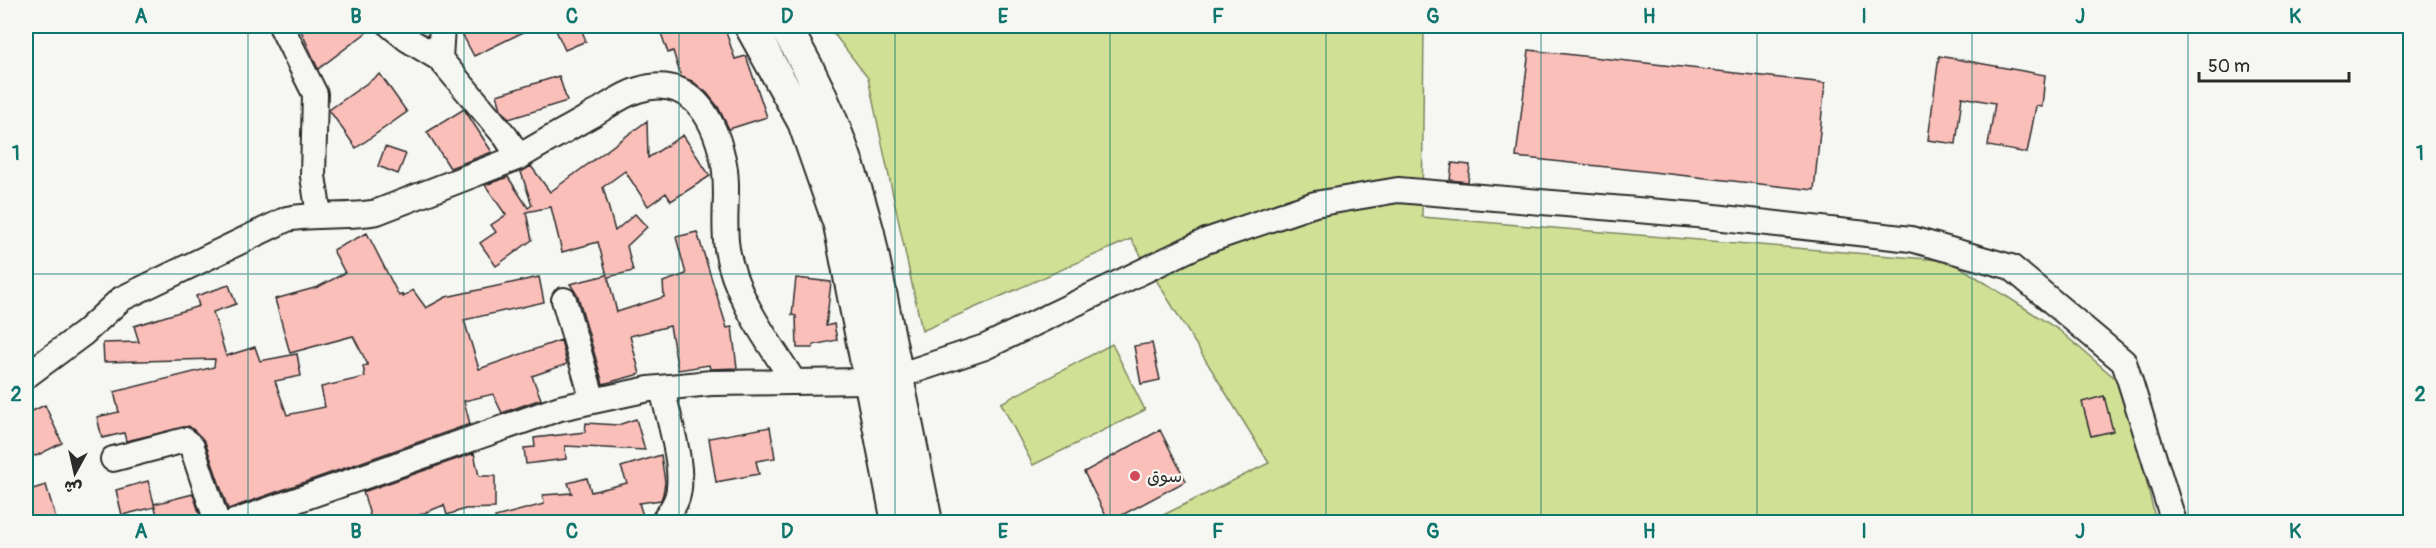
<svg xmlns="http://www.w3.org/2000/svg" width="2436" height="548" font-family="Pangolin,'Playpen Sans Arabic',sans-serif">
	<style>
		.green { fill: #d0e195; stroke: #7e8660; stroke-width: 1.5 }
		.building { fill: #fbbfba; stroke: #2b2b2b; stroke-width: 1.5 }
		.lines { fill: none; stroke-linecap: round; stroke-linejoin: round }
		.minor-casing { stroke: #2b2b2b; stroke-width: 28 }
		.major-casing { stroke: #2b2b2b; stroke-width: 34 }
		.minor { stroke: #f6f6f2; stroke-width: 24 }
		.major { stroke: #f6f6f2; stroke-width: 30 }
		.grid { fill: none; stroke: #0f766e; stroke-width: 1.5; stroke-opacity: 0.55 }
		.poi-dot { fill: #d1495b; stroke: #f6f6f2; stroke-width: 2 }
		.labels { text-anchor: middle; stroke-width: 4.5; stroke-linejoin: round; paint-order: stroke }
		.poi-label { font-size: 18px; fill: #2b2b2b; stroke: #f6f6f2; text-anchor: start }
		.neatline { fill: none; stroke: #0f766e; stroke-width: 2 }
		.grid-label { font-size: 20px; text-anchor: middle; font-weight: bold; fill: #0f766e }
	</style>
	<rect width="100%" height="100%" fill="#f6f6f2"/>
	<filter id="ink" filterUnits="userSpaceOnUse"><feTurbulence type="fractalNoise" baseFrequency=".0167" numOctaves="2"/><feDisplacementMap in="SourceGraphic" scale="12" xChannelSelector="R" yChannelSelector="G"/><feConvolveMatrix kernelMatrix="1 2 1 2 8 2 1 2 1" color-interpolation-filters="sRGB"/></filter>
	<g filter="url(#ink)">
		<!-- green -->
		<path class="green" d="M828,26H1424L1422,217L1951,261L2059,330L2124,386L2156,522H1149L1269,463L1131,239L922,331L868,78Z
			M1112,344L1145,410L1033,465L1001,403Z"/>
		<!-- building -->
		<path class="building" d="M299,26H375L318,69Z
			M458,26H536L474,56Z
			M554,26H580L586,41L565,50Z
			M684,26H724L735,59L746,56L767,117L729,129L718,107L707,93L692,81L681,77L673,51L668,53L661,33Z
			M1529,50L1825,83L1814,190L1516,157Z
			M1939,56L2045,75L2042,107L2036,106L2027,153L1988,146L1995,103L1962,97L1956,144L1928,140Z
			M380,74L407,112L356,148L329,110Z
			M559,76L567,101L509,119L501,109L497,95Z
			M464,109L492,152L450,168L427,132Z
			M647,121L648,158L683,135L710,176L671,201L666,193L648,206L625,171L603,187L615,231L635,214L647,227L627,246L633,271L608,277L617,312L664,297L663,282L686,274L676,237L697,232L727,328L732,327L737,368L710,369L709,365L678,370L670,326L630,336L640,374L603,384L578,296L570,284L607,275L598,242L562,252L551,207L526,212L532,240L496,266L480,243L496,232L491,225L506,215L485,185L508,177L528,208L532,205L521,172L531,166L550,192Z
			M385,147L406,154L398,174L378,166Z
			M1452,163L1470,165L1468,182L1450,180Z
			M367,233L399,296L402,294L403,297L413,290L426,308L446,297L539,277L544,302L464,320L479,369L561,340L567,364L532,376L541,399L502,413L493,394L464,401L470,424L228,509L205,442L189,426L126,441L124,433L102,438L97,417L119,412L114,392L214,367L215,359L104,362L103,343L139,342L134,326L199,306L196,296L229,285L236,304L213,312L226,356L255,347L260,361L297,354L301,376L275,381L287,415L325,407L321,387L365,377L363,366L368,365L353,336L290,353L275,299L318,287L345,273L333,250Z
			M796,278L831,282L826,326L834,324L837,340L813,345V348H797L796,316L792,315Z
			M1152,343L1160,380L1141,384L1134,346Z
			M2104,396L2113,431L2091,436L2082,402Z
			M45,405L62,443L36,456L26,453V414Z
			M636,419L645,450L565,446L566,459L526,464L524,448L535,447L534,438L585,432L586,423L618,425Z
			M770,427L775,458L756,461L759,474L716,482L709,438Z
			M1160,430L1186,481L1109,522L1084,472Z
			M474,453L479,476H495V508L465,509L447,515L444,505L402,522H372L363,492Z
			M661,455L665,482L663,494L661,500L639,503L645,522H495V517L544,504L543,495L572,493L568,483L587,478L591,492L627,483L621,467Z
			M148,481L155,507L122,515L116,490Z
			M46,485L57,522H26V491Z
			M193,494L202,521L159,522L154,504Z"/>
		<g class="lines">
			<defs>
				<path id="minor" d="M281,26L315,94L313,176L319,215
					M391,26L407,39L440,59L506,137L519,157C542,143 566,130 590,116C605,108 621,95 638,90C689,74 713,115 723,159C730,188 722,220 727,249C735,298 769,342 794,382
					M440,59L442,26
					M564,300L593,401
					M26,376L84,333L121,299L287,219C317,213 347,218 377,212L519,157
					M662,388C668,417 686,470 677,498C674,507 668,515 663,522
					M113,459L185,440L192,447L217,522
					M234,522L560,408L649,389L711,383L867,381L898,376L985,347L1206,241L1315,204L1398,190L1697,215L1911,239L2011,267L2124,362L2174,522"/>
				<path id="major" d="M750,26L803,122L839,225L897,522
					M784,26C824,88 850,162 869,233L927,522"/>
			</defs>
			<!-- minor casing -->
			<use href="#minor" class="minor-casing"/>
			<!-- major casing -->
			<use href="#major" class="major-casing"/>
			<!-- minor -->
			<use href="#minor" class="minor"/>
			<!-- major -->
			<use href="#major" class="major"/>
		</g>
	</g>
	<!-- grid -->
	<path class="grid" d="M248,26V522M464,26V522M679,26V522M895,26V522M1110,26V522M1326,26V522M1541,26V522M1757,26V522M1972,26V522M2188,26V522M26,274H2410"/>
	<!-- markers -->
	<circle class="poi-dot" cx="1135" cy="476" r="6"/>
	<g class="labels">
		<!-- poi labels -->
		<g class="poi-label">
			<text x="1147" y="482">سوق</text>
		</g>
	</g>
	<!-- margin -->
	<rect width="2436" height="548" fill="none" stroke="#f6f6f2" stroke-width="66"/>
	<!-- north arrow -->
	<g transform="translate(75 473) rotate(188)" stroke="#f6f6f2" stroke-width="4.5" paint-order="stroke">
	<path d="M0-4.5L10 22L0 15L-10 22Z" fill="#2b2b2b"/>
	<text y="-9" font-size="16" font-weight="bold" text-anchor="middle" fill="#2b2b2b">ش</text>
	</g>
	<!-- scale -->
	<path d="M2199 72v9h150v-9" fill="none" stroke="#2b2b2b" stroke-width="3"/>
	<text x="2208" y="72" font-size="18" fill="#2b2b2b" stroke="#f6f6f2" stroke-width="4.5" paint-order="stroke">50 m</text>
	<rect x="33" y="33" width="2370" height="482" class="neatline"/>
	<g class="grid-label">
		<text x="141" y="23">A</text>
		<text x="356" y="23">B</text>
		<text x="572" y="23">C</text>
		<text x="787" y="23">D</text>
		<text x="1003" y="23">E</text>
		<text x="1218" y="23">F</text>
		<text x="1433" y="23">G</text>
		<text x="1649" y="23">H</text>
		<text x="1864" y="23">I</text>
		<text x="2080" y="23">J</text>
		<text x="2295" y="23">K</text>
		<text x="16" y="160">1</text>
		<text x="2420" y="160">1</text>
		<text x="16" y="401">2</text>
		<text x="2420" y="401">2</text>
		<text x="141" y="538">A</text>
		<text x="356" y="538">B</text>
		<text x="572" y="538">C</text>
		<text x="787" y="538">D</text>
		<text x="1003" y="538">E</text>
		<text x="1218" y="538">F</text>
		<text x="1433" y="538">G</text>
		<text x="1649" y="538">H</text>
		<text x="1864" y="538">I</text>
		<text x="2080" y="538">J</text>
		<text x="2295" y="538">K</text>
	</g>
</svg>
